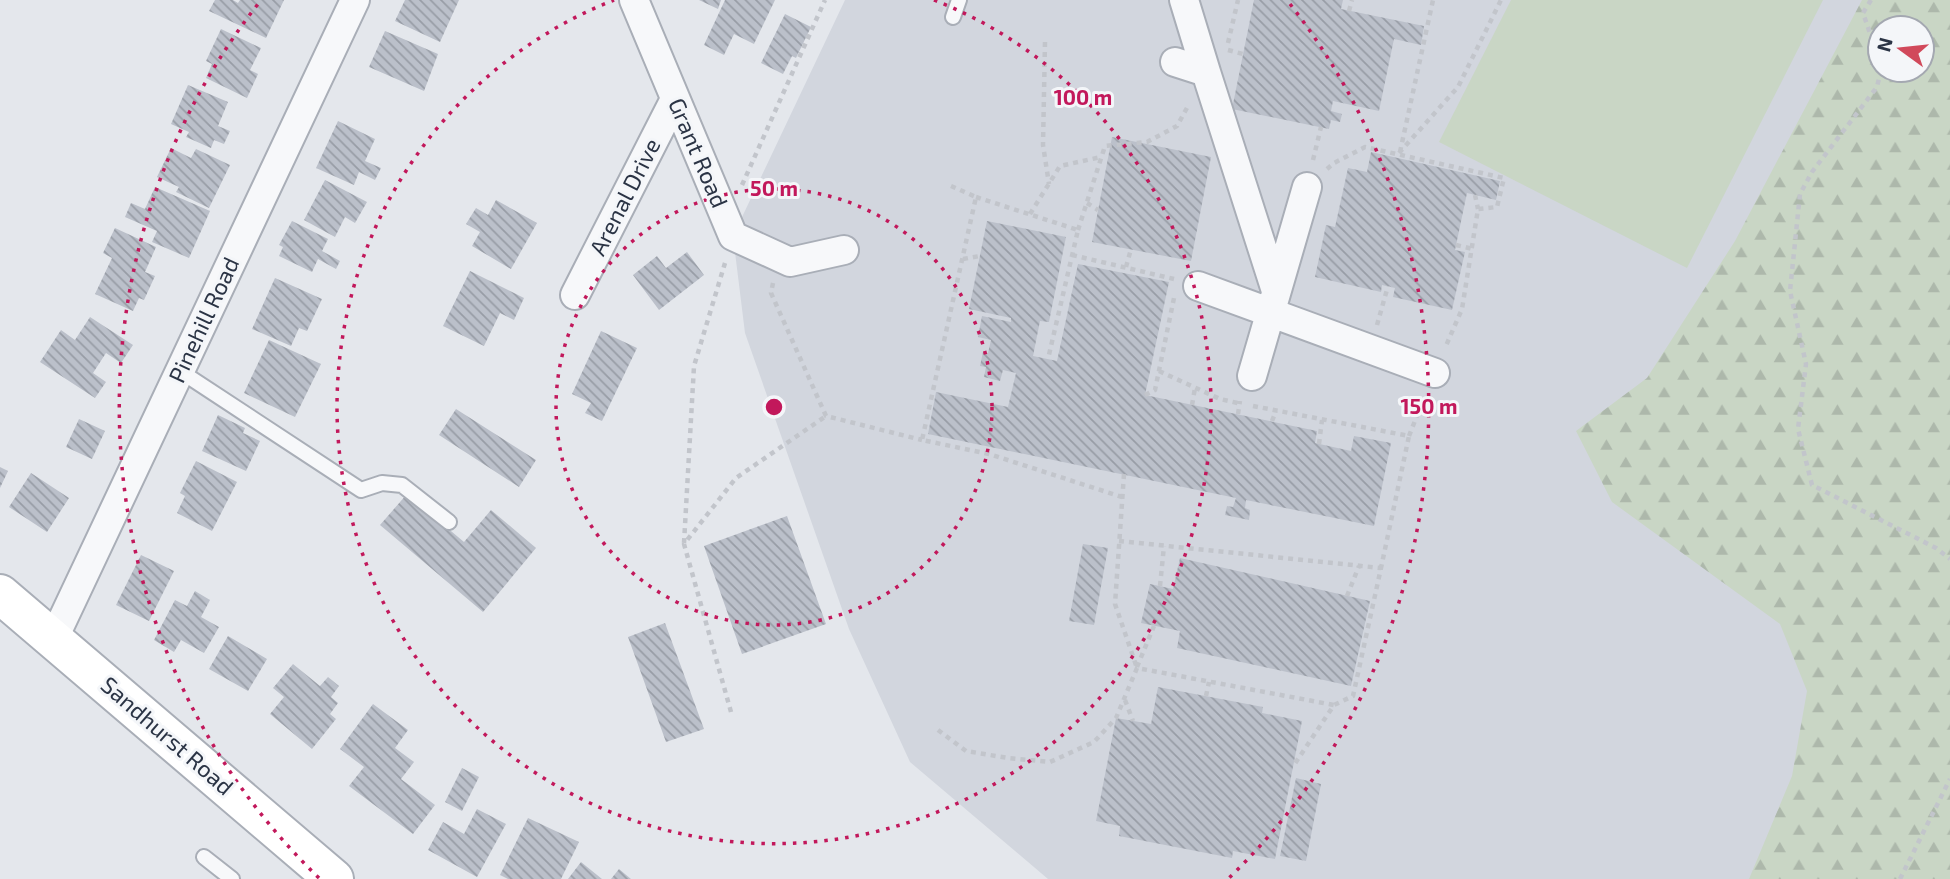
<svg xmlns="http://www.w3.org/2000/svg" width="1950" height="879" font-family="'Exo 2',sans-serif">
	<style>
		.built { fill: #d2d6de }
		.forest { fill: url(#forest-firs); fill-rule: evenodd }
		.pitch { fill: #c9d6c5 }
		.building { fill: url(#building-back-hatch) }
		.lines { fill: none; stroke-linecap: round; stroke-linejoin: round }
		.lane-casing { stroke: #a9aeb7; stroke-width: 18 }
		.street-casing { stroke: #a9aeb7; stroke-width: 32 }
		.secondary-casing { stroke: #a9aeb7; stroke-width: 42 }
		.path { stroke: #c2c5cb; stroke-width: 4.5; stroke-dasharray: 5 5; stroke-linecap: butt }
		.lane { stroke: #f7f8fa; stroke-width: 14 }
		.street { stroke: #f7f8fa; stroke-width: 28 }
		.secondary { stroke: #fff; stroke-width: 38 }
		.ring { fill: none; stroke: #c2185b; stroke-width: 3.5; stroke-dasharray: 3.5 7 }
		.labels { text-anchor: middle; stroke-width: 6; stroke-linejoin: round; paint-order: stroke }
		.street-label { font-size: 23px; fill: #2b3445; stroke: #f4f6f9 }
		.centre { fill: #c2185b; stroke: #f4f6f9; stroke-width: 3.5 }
		.ring-label { font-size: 21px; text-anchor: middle; font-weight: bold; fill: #c2185b; stroke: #f4f6f9; stroke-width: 6; stroke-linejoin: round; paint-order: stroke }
	</style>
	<defs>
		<pattern id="forest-firs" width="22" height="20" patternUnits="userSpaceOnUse" patternTransform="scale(1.75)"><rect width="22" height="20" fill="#c9d6c5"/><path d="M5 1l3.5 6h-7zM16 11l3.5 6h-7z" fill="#adb8ab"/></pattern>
		<pattern id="building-back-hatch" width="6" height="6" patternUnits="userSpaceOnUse" patternTransform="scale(1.75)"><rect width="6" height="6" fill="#bbc0ca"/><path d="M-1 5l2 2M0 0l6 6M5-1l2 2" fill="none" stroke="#989da6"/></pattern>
	</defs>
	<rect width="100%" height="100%" fill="#e4e7ec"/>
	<!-- built -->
	<path class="built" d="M845,0H1879L1665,387L1950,540L1807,879H1048L910,762L849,629L745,333L733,236Z"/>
	<!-- forest -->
	<path class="forest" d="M1862,0H1950V879H1749L1792,776L1807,691L1780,624L1612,502L1576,431L1647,378L1735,241ZM1880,28H1922V70H1880Z"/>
	<!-- pitch -->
	<path class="pitch" d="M1511,0H1823L1687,268L1439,142Z"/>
	<!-- building -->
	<path class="building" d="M215,0H233L238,3L240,0H284L266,38L209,11Z
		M405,0H459L440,42L395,21Z
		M699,0H721L718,9Z
		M725,0H775L754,44L734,34L724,55L704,45Z
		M1254,0H1343L1341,9L1424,26L1421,45L1394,39L1379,111L1333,101L1331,111L1342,114L1340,122L1331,120L1329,129L1232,109Z
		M785,14L811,27L796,58L792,56L783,74L761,63Z
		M221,29L261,48L250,70L258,74L247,98L206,78L212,64L206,61Z
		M385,31L438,54L424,91L369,67Z
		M188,85L228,102L218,126L230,131L224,144L214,140L211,148L186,137L189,132L171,124Z
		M338,121L375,139L365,161L381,168L375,180L359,172L354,185L316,168Z
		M1112,137L1211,157L1191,261L1092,242Z
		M171,148L191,158L196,149L230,165L209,208L176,192L179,187L157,177Z
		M1371,152L1500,181L1496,200L1467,193L1455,250L1465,252L1452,310L1393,297L1395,288L1382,285L1381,292L1315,277L1326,225L1335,227L1348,168L1367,172Z
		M325,180L367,202L355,223L345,217L335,237L304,220Z
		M155,187L210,211L189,258L152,242L157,231L125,217L131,203L145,209Z
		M496,200L537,223L511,269L472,246L480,232L466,224L476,208L488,215Z
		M292,221L328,239L322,251L340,261L336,269L318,259L312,272L279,256L283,247L279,245Z
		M987,221L1066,237L1049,322L1040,321L1033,356L1057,361L1078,264L1169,282L1145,395L1317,431L1315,443L1351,451L1354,436L1391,443L1374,526L1246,500L1245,508L1250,510L1249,520L1225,515L1227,506L1233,507L1236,498L928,434L936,392L1008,407L1016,373L1003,370L1000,381L984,377L986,367L980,366L983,352L988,353L991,340L978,337L982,316L1011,322V318L969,309Z
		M115,228L156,247L145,272L155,276L144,300L139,298L133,311L95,294L112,258L103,253Z
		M687,252L704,275L659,310L633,275L657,256L666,268Z
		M470,271L524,298L514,320L500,313L484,346L443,326Z
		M275,278L322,299L307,331L299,328L291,346L252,329Z
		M90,317L133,345L121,363L106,353L93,373L106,382L95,398L40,362L61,330L75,340Z
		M601,331L637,348L602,421L585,413L591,403L572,394Z
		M269,340L321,364L295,417L244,393Z
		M456,409L536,460L519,487L439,435Z
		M218,415L245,428L243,433L260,441L246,471L202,451Z
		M79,419L105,431L92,459L66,447Z
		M196,461L237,482L212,531L177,513L185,496L180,493Z
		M0,467L8,471L0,488Z
		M31,473L69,498L47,532L9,507Z
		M407,494L464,542L491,510L536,548L483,612L380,525Z
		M787,516L826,624L742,654L704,546Z
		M1083,544L1108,548L1094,625L1069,621Z
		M141,555L174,571L149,621L116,605Z
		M1180,558L1370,601L1351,686L1177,648L1180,631L1141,623L1150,584L1173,589Z
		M195,591L210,600L201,617L219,627L204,653L181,640L174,652L154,640L175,600L187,606Z
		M665,623L704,729L666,742L628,637Z
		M228,636L267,659L248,691L209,669Z
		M293,664L320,686L328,677L339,686L331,697L338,703L330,714L336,719L312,749L270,714L284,697L273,688Z
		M1158,687L1263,707L1262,713L1302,721L1275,859L1233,851L1232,858L1119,836L1120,826L1096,821L1116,718L1151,724Z
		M373,704L408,730L395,748L414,762L401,779L435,805L413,834L349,786L364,767L340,749Z
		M462,768L479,777L462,811L445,802Z
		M1296,778L1321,784L1306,861L1280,856Z
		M477,809L506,824L477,877L428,850L443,822L464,834Z
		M528,818L579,842L561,879H508L500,875Z
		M581,862L602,879H568Z
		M619,869L631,879H611Z"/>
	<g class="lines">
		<defs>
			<path id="lane" d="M953,17L959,0
				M180,371L361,490L382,483L402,485L449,522
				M204,857L232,879"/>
			<path id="street" d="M634,0L733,236L790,262L844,250
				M1184,0L1206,72
				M1175,62L1206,72L1276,291
				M1198,286L1435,373
				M575,295L675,99
				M1252,376L1307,187
				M53,640L355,0"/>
			<path id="secondary" d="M0,594L334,879"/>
		</defs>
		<!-- lane casing -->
		<use href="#lane" class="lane-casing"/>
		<!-- street casing -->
		<use href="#street" class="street-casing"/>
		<!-- secondary casing -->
		<use href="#secondary" class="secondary-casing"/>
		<!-- path -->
		<path class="path" d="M1871,0L1863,13L1880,62
			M1349,11L1352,0
			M1045,42L1043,145L1049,184
			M1228,43L1238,0
			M1228,50L1243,54
			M1881,70L1877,87L1812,172L1800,194L1790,291L1806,364L1798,429L1812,485L1936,548L1950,559
			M1400,152L1433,0
			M1399,153L1458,87L1501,0
			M1313,160L1321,127
			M1327,169L1334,163L1365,147L1504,178L1497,207L1478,209L1462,309L1445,348
			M742,185L825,0
			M951,186L976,197L922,440L989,454L1122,497
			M1475,195L1478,209
			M976,197L1078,230L1048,359
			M1087,203L1098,210
			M1030,214L1060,166L1101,157
			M1078,230L1105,146L1147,142L1177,126L1188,106
			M1456,245L1473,249
			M1072,255L1174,279
			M963,259L980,256
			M1126,267L1131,249
			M773,283L771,293L826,416L922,440
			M1377,325L1388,286
			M1159,371L1220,399L1242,404
			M1145,395L1155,390L1174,298
			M1192,405L1195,388
			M1253,406L1409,436L1381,568
			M1238,414L1240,401
			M1272,421L1276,411
			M1409,436L1424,398
			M1319,444L1322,420
			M1124,474L1115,604L1137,668
			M1119,541L1381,568L1353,696L1334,705
			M684,543L694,366L725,263
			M1160,586L1164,546
			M1347,596L1359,566
			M1137,667L1154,626
			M1206,696L1209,682
			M1125,700L1133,721
			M731,712L684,544L736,478L826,416
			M938,730L966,751L1008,758L1050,762L1094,742L1116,718L1137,668L1334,705L1294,765
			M1900,879L1950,779"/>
		<!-- lane -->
		<use href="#lane" class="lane"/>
		<!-- street -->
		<use href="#street" class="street"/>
		<!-- secondary -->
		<use href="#secondary" class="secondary"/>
	</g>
	<!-- distance rings -->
	<g class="ring">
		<circle cx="774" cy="407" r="218"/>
		<path d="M934 0A437 437 0 1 1 614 0"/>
		<path d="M319 878A655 655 0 0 1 258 4M1290 4A655 655 0 0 1 1229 878"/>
	</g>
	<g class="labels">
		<!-- street labels -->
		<g class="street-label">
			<text transform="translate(698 153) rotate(67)" y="8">Grant Road</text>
			<text transform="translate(625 197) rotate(-63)" y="8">Arenal Drive</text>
			<text transform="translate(204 320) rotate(-65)" y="8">Pinehill Road</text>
			<text transform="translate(167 736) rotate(41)" y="8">Sandhurst Road</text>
		</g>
	</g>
	<circle cx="774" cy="407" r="10" class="centre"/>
	<g class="ring-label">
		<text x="1083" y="105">100 m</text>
		<text x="774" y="196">50 m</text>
		<text x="1429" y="414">150 m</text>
	</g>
	<!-- north arrow -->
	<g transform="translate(1901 49) rotate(285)"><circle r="33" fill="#f4f6f9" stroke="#a4a8b1" stroke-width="2"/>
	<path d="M0-5L12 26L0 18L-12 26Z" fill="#d1495b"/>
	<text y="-10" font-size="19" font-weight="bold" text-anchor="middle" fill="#2b3445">N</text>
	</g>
</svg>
